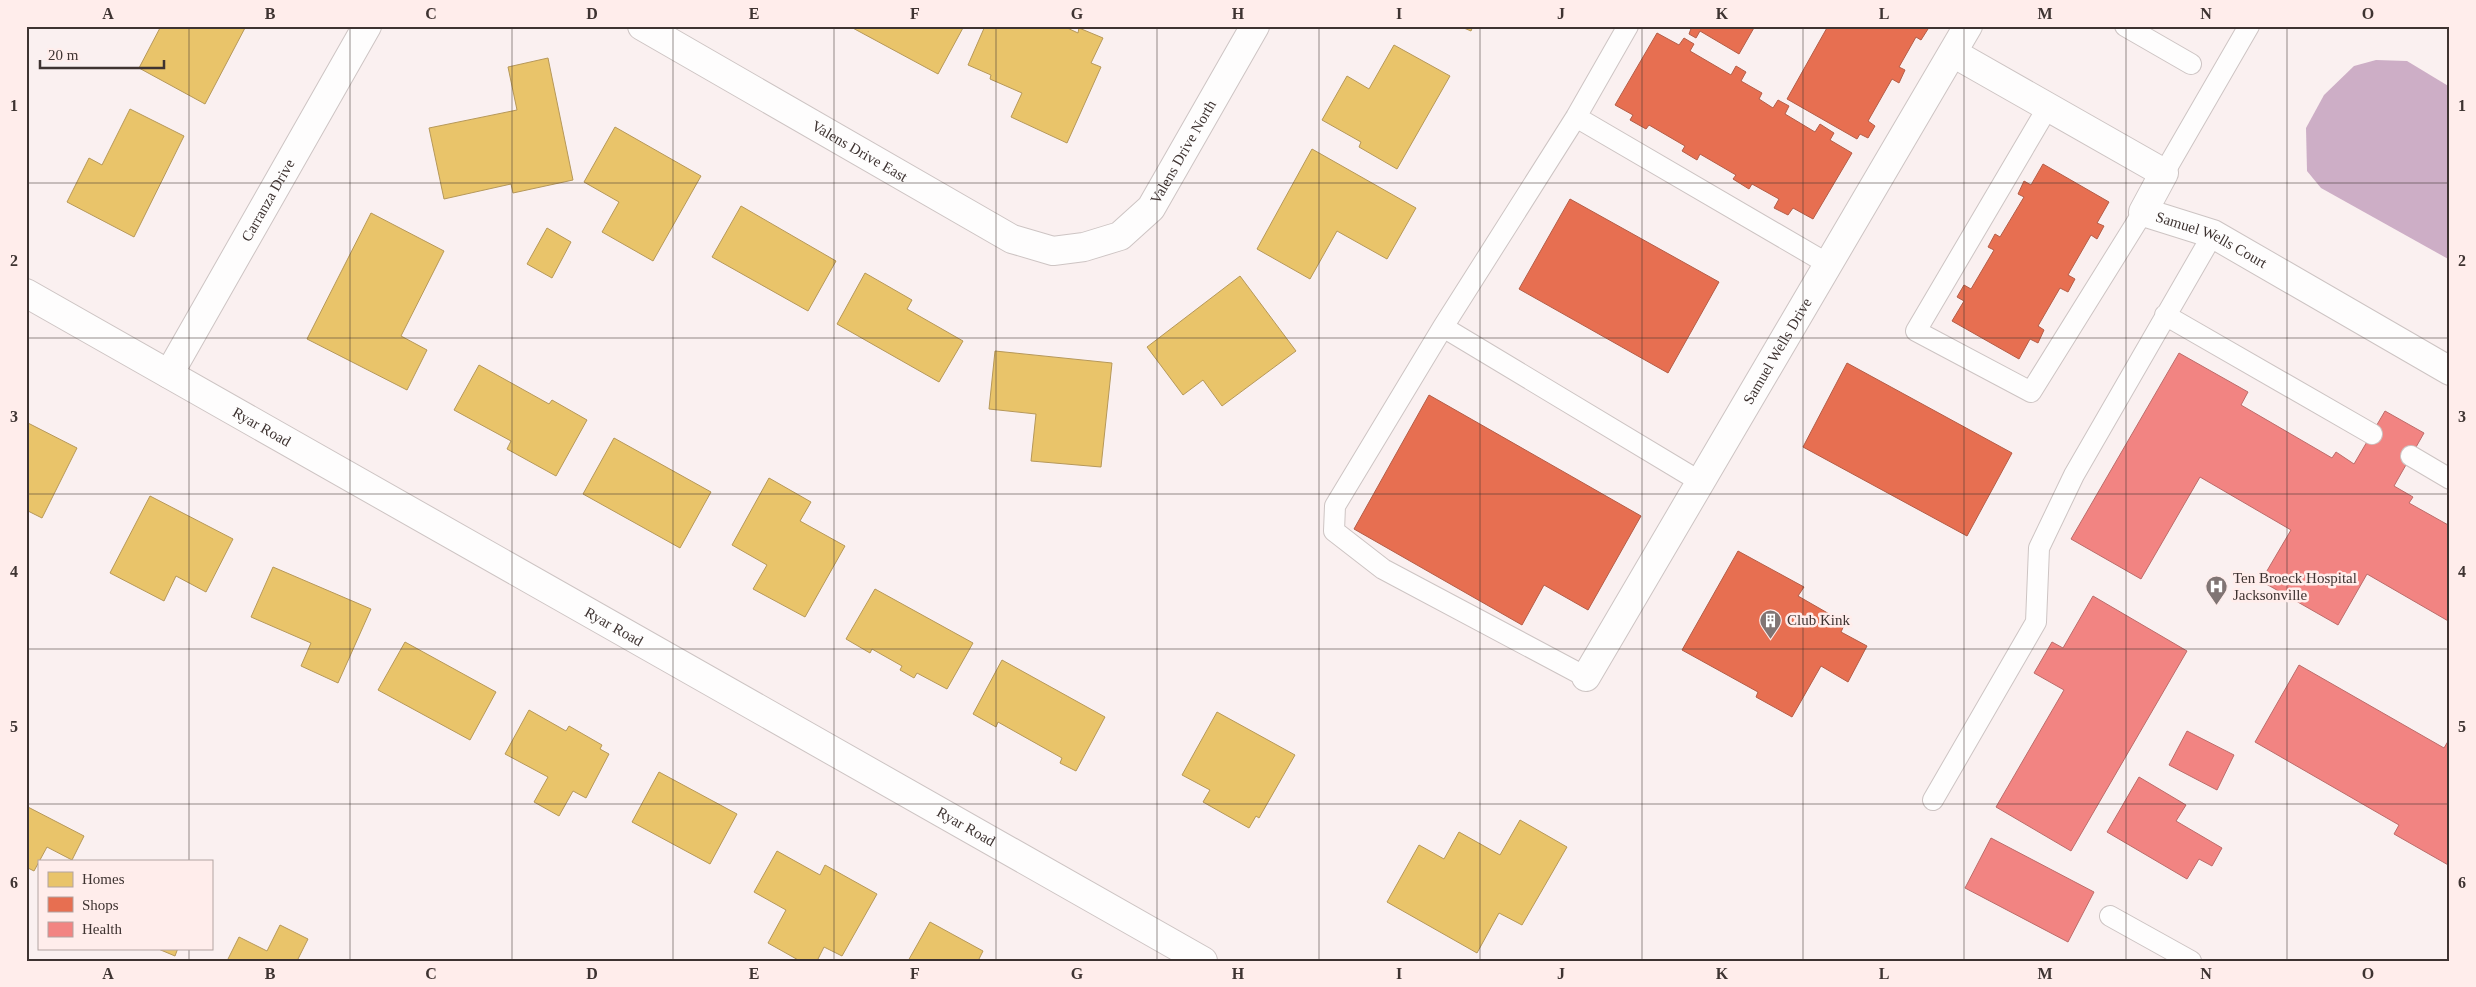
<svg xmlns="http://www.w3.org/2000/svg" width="2476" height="987" font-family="Georgia,serif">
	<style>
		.water { fill: #cdaec6 }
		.homes { fill: #e9c46a; stroke: #b69859 }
		.shops { fill: #e76f51; stroke: #b45d47 }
		.health { fill: #f28482; stroke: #bc6c6a }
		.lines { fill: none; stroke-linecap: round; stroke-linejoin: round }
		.service-casing { stroke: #cdc4c3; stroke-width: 22 }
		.minor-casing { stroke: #cdc4c3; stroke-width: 30 }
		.service { stroke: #fefdfd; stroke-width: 20 }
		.minor { stroke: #fefdfd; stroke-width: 28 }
		.grid { fill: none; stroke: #3e3331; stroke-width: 1; stroke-opacity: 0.55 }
		.labels { text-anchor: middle; stroke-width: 5; stroke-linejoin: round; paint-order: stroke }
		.street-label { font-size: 15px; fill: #3e3331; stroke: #ffedeb }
		.poi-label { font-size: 15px; fill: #3e3331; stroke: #ffedeb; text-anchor: start }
		.neatline { fill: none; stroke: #3e3331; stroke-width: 2 }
		.grid-label { font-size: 16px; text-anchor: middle; font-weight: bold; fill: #3e3331 }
	</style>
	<rect width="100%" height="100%" fill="#faf0f0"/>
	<!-- water -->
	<path class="water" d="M2376,60L2407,61L2450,87V260L2321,188L2307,171L2306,128L2324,95L2354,66Z"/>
	<!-- homes -->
	<path class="homes" d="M161,26H246L205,104L139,68Z
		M849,26H964L938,74Z
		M985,26H1063L1078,33L1079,28L1103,38L1091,63L1101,67L1067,143L1011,117L1022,93L990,79L991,75L968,65Z
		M1459,26H1473L1471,31Z
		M1394,45L1450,76L1397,169L1359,147L1361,142L1322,120L1347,76L1369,89Z
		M548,58L573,180L513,193L511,184L444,199L429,128L517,110L508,67Z
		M130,109L184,136L134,237L67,202L89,158L102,165Z
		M615,127L701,176L653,261L602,232L619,202L584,182Z
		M1312,149L1416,208L1387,259L1337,231L1310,279L1257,249Z
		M741,206L836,261L808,311L712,257Z
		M371,213L444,251L401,336L427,350L407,390L307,339Z
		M547,228L571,242L552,278L527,264Z
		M865,273L912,300L907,309L963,341L939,382L837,324Z
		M1240,276L1296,351L1222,406L1203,380L1183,395L1147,347Z
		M995,351L1112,363L1101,467L1031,461L1036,414L989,409Z
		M479,365L549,404L552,400L587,420L556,476L507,449L511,441L454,410Z
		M26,422L77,448L42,518L26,510Z
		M614,438L711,492L680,548L583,494Z
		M769,478L811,502L800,521L845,546L805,617L753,589L767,565L732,545Z
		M150,496L233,539L206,592L176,576L164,601L110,573Z
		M273,567L371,609L338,683L301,666L311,643L251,617Z
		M875,589L973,643L947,689L917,673L914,678L900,670L902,666L872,649L870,653L846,639Z
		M405,642L496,692L470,740L378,690Z
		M1002,660L1105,717L1076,771L1060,763L1062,758L998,722L996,727L973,714Z
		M529,710L566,731L569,726L602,745L600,749L609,754L586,798L573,791L559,816L534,802L548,777L505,754Z
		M1217,712L1295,755L1259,818L1256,816L1249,828L1203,802L1210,790L1182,775Z
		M659,772L737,814L710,864L632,822Z
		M26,806L84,836L72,860L47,847L34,871L26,867Z
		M1520,820L1567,847L1522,925L1499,913L1477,953L1387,902L1419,845L1444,859L1459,832L1500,855Z
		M777,851L820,875L825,865L877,894L842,956L824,947L817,961H800L768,943L786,910L754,892Z
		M930,922L983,951L978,961H908Z
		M280,925L308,939L297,961H227L239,937L267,951Z
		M156,948H178L175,956Z"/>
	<!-- shops -->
	<path class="shops" d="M1692,26H1755L1739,54L1700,31L1696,38L1689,34Z
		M1828,26H1924L1928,29L1921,40L1916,37L1899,67L1905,70L1899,83L1892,79L1868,121L1875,126L1868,138L1860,134L1857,139L1787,99Z
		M1657,33L1679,45L1684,38L1694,44L1690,51L1731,75L1736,66L1746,72L1741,81L1762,93L1759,99L1773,108L1778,100L1789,106L1785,114L1815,132L1820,124L1834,133L1830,140L1852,153L1813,219L1793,208L1788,215L1774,208L1779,199L1752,184L1749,189L1733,179L1736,175L1700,154L1697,160L1682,151L1685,146L1649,125L1646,129L1630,120L1633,115L1615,105Z
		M2043,164L2109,202L2097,223L2104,226L2097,239L2091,235L2068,275L2075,279L2068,292L2060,288L2038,326L2044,330L2038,343L2030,339L2019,359L1952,321L1964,301L1957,297L1964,285L1971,289L1994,250L1988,247L1995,234L2000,237L2024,197L2018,194L2024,181L2031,185Z
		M1570,199L1719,282L1668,373L1519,289Z
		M1847,363L2012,453L1967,536L1803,447Z
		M1429,395L1641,516L1588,610L1544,585L1522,625L1354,529Z
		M1738,551L1804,587L1798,596L1845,623L1841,632L1867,646L1848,682L1821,666L1792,717L1756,697L1758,692L1682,650Z"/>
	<!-- health -->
	<path class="health" d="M2179,353L2248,392L2241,405L2332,458L2336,452L2354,464L2385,411L2424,433L2394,486L2413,497L2409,503L2450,526V622L2367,574L2338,625L2261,581L2291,530L2200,477L2141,579L2071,539Z
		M2093,596L2187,651L2071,851L1996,807L2064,690L2034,673L2052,642L2063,648Z
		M2299,665L2444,748L2450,738V866L2394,834L2399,825L2255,742Z
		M2187,731L2234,755L2217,790L2169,765Z
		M2139,777L2186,805L2176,821L2222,848L2212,866L2199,859L2187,879L2107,832Z
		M1991,838L2094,892L2068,942L1965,888Z"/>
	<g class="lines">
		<defs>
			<path id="service" d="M2125,26L2191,64
				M2048,107L1916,331L2031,392L2143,212
				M1576,117L1828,264
				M2164,173L2249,26
				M2165,315L2372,434
				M1443,327L1699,481
				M2411,456L2450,479
				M1586,677L1383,569L1334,531L1335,506L1443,327L1576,117L1628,26
				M1933,800L2036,622L2039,548L2074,475L2213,234
				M2110,916L2191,961"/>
			<g id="minor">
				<path id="s1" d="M642,26L1012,239L1053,251L1084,247L1120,236L1151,208L1255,26"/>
				<path id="s2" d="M1953,53L2164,173L2143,212L2213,234L2450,371"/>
				<path id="s3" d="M26,293L1203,961"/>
				<path id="s4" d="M169,374L367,26"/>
				<path id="s5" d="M1586,677L1968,26"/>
			</g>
		</defs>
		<!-- service casing -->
		<use href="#service" class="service-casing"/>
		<!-- minor casing -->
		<use href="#minor" class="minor-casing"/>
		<!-- service -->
		<use href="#service" class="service"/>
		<!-- minor -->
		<use href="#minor" class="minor"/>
	</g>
	<!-- grid -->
	<path class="grid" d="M189,26V861M350,26V961M512,26V961M673,26V961M834,26V961M996,26V961M1157,26V961M1319,26V961M1480,26V961M1642,26V961M1803,26V961M1964,26V961M2126,26V961M2287,26V961M26,183H2450M26,338H2450M26,494H2450M26,649H2450M26,804H2450M189,948V961"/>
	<!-- icons -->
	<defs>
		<symbol id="hospital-pin" viewBox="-11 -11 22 30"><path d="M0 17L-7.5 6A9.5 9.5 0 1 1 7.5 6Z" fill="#807574" stroke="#ffedeb"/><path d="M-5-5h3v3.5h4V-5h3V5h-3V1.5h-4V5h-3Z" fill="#fff"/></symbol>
		<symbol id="building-pin" viewBox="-11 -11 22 30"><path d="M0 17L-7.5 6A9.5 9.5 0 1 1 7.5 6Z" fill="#807574" stroke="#ffedeb"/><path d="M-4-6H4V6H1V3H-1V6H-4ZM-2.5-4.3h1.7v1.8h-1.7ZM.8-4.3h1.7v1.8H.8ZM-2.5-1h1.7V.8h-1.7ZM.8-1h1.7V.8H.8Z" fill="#fff"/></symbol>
	</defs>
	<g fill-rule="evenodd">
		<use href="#hospital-pin" x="2204" y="574" width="25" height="34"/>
		<use href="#building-pin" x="1758" y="608" width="25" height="34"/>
	</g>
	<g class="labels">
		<!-- street labels -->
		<g class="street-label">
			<text dy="5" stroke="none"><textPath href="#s1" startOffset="251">Valens Drive East</textPath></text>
			<text dy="5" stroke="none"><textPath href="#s1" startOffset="645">Valens Drive North</textPath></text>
			<text dy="5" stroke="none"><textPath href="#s4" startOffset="200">Carranza Drive</textPath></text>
			<text dy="5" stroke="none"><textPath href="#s2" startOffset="361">Samuel Wells Court</textPath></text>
			<text dy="5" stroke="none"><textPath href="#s5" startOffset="378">Samuel Wells Drive</textPath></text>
			<text dy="5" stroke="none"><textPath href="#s3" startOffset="271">Ryar Road</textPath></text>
			<text dy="5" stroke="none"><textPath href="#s3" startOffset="676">Ryar Road</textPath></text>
			<text dy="5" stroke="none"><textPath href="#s3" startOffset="1081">Ryar Road</textPath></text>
		</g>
		<!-- poi labels -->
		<g class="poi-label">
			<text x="2233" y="583">Ten Broeck Hospital<tspan x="2233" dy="17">Jacksonville</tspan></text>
			<text x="1787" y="625">Club Kink</text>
		</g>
	</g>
	<!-- border -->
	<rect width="2476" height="987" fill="none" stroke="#ffedeb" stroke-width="55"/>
	<!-- legend -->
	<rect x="38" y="860" width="175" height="90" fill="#ffedeb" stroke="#b2a3a1"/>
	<rect x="48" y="872" width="25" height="15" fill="#e9c46a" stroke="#b2a3a1"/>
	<text x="82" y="884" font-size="15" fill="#3e3331">Homes</text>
	<rect x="48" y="897" width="25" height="15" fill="#e76f51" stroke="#b2a3a1"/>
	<text x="82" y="910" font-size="15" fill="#3e3331">Shops</text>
	<rect x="48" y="922" width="25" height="15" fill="#f28482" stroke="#b2a3a1"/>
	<text x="82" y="934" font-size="15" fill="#3e3331">Health</text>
	<!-- scale -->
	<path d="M40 60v8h124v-8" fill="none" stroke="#3e3331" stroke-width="2.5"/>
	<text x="48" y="60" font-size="15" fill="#3e3331" stroke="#ffedeb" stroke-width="4" paint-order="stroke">20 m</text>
	<rect x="28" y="28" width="2420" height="932" class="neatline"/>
	<g class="grid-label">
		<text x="108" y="19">A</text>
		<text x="270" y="19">B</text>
		<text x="431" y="19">C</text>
		<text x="592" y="19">D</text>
		<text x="754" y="19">E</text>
		<text x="915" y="19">F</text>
		<text x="1077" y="19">G</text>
		<text x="1238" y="19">H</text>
		<text x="1399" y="19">I</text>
		<text x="1561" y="19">J</text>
		<text x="1722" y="19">K</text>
		<text x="1884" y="19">L</text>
		<text x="2045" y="19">M</text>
		<text x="2206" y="19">N</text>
		<text x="2368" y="19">O</text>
		<text x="14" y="111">1</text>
		<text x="2462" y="111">1</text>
		<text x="14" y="266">2</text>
		<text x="2462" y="266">2</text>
		<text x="14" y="422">3</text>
		<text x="2462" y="422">3</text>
		<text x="14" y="577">4</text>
		<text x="2462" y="577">4</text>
		<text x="14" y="732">5</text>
		<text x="2462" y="732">5</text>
		<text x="14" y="888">6</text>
		<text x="2462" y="888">6</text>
		<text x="108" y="979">A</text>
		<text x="270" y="979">B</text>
		<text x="431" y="979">C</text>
		<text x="592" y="979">D</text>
		<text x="754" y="979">E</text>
		<text x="915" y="979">F</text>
		<text x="1077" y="979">G</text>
		<text x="1238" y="979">H</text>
		<text x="1399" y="979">I</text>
		<text x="1561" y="979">J</text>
		<text x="1722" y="979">K</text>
		<text x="1884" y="979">L</text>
		<text x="2045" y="979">M</text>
		<text x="2206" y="979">N</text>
		<text x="2368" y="979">O</text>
	</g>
</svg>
